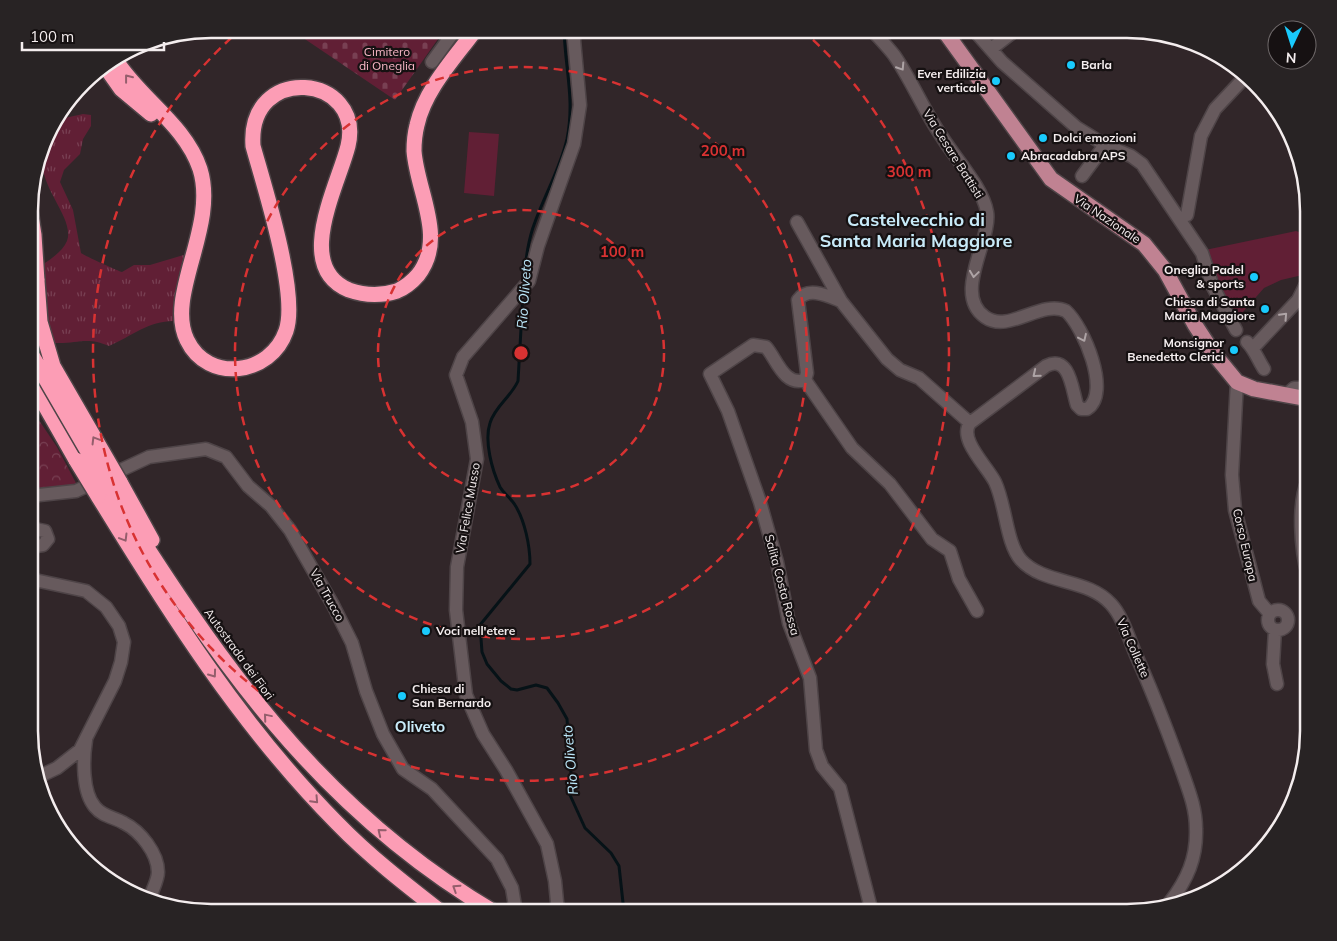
<svg xmlns="http://www.w3.org/2000/svg" width="1337" height="941" font-family="Mulish,sans-serif">
	<style>
		.grass { fill: url(#grass-tufts) }
		.forest { fill: url(#forest-crowns) }
		.cemetery { fill: url(#cemetery-stones) }
		.pitch { fill: #611f35 }
		.lines { fill: none; stroke-linecap: round; stroke-linejoin: round }
		.stream { stroke: #061217; stroke-width: 3 }
		.minor-casing { stroke: #4e4447; stroke-width: 15 }
		.major-casing { stroke: #4e4447; stroke-width: 18 }
		.highway-casing { stroke: #4e4447; stroke-width: 18 }
		.minor { stroke: #675a5d; stroke-width: 12 }
		.major { stroke: #c08292; stroke-width: 15 }
		.highway { stroke: #fc9db5; stroke-width: 15 }
		.highway-bridge-casing { stroke: #4e4447; stroke-width: 18; stroke-linecap: butt }
		.highway-bridge { stroke: #fc9db5; stroke-width: 15 }
		.oneway { stroke: #aea4a6 }
		.oneway2 { stroke: #945e6c }
		.ring { fill: none; stroke: #d83232; stroke-width: 2.5; stroke-dasharray: 9 6 }
		.poi-dot { fill: #19cafc; stroke: #161112; stroke-width: 2 }
		.labels { text-anchor: middle; stroke-width: 4.5; stroke-linejoin: round; paint-order: stroke }
		.park-label { font-size: 12px; fill: #f7b6c5; stroke: #161112 }
		.poi-label { font-size: 12px; font-weight: bold; fill: #f4edee; stroke: #161112; text-anchor: start }
		.street-label { font-size: 12px; fill: #f4edee; stroke: #161112 }
		.water-label { font-size: 14px; font-style: italic; fill: #bbe7f9; stroke: #161112 }
		.quarter-label { font-size: 15px; font-weight: bold; fill: #c8eaf8; stroke: #161112 }
		.district-label { font-size: 18px; font-weight: bold; fill: #c8eaf8; stroke: #161112 }
		.rim { fill: none; stroke: #f4edee; stroke-width: 2.5 }
		.centre { fill: #d83232; stroke: #161112; stroke-width: 2.5 }
		.ring-label { font-size: 15px; text-anchor: middle; font-weight: bold; fill: #d83232; stroke: #161112; stroke-width: 4.5; stroke-linejoin: round; paint-order: stroke }
	</style>
	<defs>
		<pattern id="grass-tufts" width="24" height="20" patternUnits="userSpaceOnUse" patternTransform="scale(1.25)"><rect width="24" height="20" fill="#611f35"/><path d="M3 7l-1-3M5 7V3M7 7l1-3M15 17l-1-3M17 17v-4M19 17l1-3" fill="none" stroke="#784053"/></pattern>
		<pattern id="forest-crowns" width="20" height="18" patternUnits="userSpaceOnUse" patternTransform="scale(1.25)"><rect width="20" height="18" fill="#611f35"/><path d="M2 6a3 3 0 1 1 6 0M12 15a3 3 0 1 1 6 0" fill="none" stroke="#784053"/></pattern>
		<pattern id="cemetery-stones" width="16" height="16" patternUnits="userSpaceOnUse" patternTransform="scale(1.25)"><rect width="16" height="16" fill="#611f35"/><path d="M2 7V4a2 2 0 0 1 4 0v3zM10 15v-3a2 2 0 0 1 4 0v3z" fill="#784053"/></pattern>
	</defs>
	<rect width="100%" height="100%" fill="#312629"/>
	<!-- grass -->
	<path class="grass" d="M83,114L91,115V126L83,139L80,154L64,170L60,182L73,210L81,253C83,255 118,271 122,272L134,265H150L187,254L173,312L174,321C148,321 132,336 109,346C87,336 77,344 55,343L51,341L46,327L42,265C51,259 63,251 67,241C76,215 31,184 44,143C51,118 60,119 83,114Z"/>
	<!-- forest -->
	<path class="forest" d="M30,407L57,447L77,485L30,489Z"/>
	<!-- cemetery -->
	<path class="cemetery" d="M290,29H445L395,100Z"/>
	<!-- pitch -->
	<path class="pitch" d="M469,132L499,134L494,196L464,193Z
		M1296,231L1308,235L1307,274L1281,280L1264,288L1235,321L1222,299L1205,250Z"/>
	<g class="lines">
		<!-- stream -->
		<path class="stream" d="M524,278C526,259 528,240 535,222C545,194 560,169 567,139C575,100 565,68 564,29
			M523,294L518,381C511,397 495,406 490,423C484,441 492,470 500,487C504,494 511,498 515,505C525,521 530,546 530,564L480,625L482,652L487,664L501,681L511,689L517,690L536,685L547,688L558,703L567,719L571,773L570,795L585,828L611,853L619,866L624,912"/>
		<defs>
			<path id="minor" d="M871,29C879,38 887,46 894,55C912,81 924,111 942,137C955,158 983,188 987,212C992,239 952,294 985,317C1009,334 1041,299 1066,311C1083,326 1112,393 1087,409H1081L1077,405C1072,390 1070,354 1046,366L970,423C958,439 987,466 995,482C1006,505 1006,543 1021,560C1044,585 1088,578 1111,604C1123,617 1129,639 1136,655C1153,693 1168,732 1182,771C1189,791 1196,808 1196,829C1197,858 1187,880 1170,902
				M973,29L1002,62L1076,127L1105,145L1131,156L1142,164L1202,253L1213,287L1236,330
				M991,49L1017,29
				M432,62L456,29
				M1082,176L1105,145
				M1187,215L1201,136L1215,109L1245,77
				M797,222L841,301L887,359L900,370L919,378L970,423
				M841,301C828,296 808,286 798,300L807,373L805,380C784,387 776,358 766,347L753,345L710,374L728,411L760,502L777,562L789,623L810,678L816,750L822,766L840,788L872,912
				M1247,342C1255,350 1258,360 1264,369
				M1253,348L1298,300L1308,280
				M805,380L852,448L890,484L932,539L950,551L959,579L977,611
				M1237,382L1232,475L1235,510L1259,601L1270,614
				M1285,396L1294,388H1308
				M1308,480C1297,504 1301,551 1308,576
				M30,496L76,491L149,457L206,449L226,457L248,486L271,506L290,530L333,605L352,643L366,691L383,734L403,769L432,789L497,859L512,888L516,912
				M30,528L45,531L48,539L43,545L30,547
				M30,579L86,591L106,607L119,626L124,642L121,662L115,681L80,750L57,768L38,777
				M1268 620a10 10 0 1 1 20 0a10 10 0 1 1-20 0Z
				M1275,630L1273,664L1277,684
				M86,740C83,759 82,792 95,807C103,817 114,817 124,823C140,831 158,853 158,872C158,881 151,892 149,901
				M558,912L555,881L547,844L506,770L483,734L466,695L456,610L457,567L477,459L472,422L456,375L463,357L529,281L538,246L574,144L580,105L573,29"/>
			<path id="major" d="M943,29L1051,179L1144,244L1165,270L1195,325L1214,354L1237,382L1254,389L1308,399"/>
			<path id="highway" d="M115,59C139,98 185,124 200,169C218,227 165,295 187,340C208,384 271,375 286,331C299,294 264,186 253,146C247,62 365,74 348,146C338,186 293,267 349,290C366,296 381,296 397,291C406,287 412,282 418,275C447,238 417,192 414,151C414,142 415,133 417,125C425,89 455,58 476,29
				M104,65L121,89L151,114
				M30,210L34,235L37,281
				M30,379L76,460
				M120,482L152,540
				M109,488C216,658 316,807 494,912
				M98,496C169,612 241,726 337,823C369,856 405,884 441,912"/>
		</defs>
		<!-- minor casing -->
		<use href="#minor" class="minor-casing"/>
		<!-- major casing -->
		<use href="#major" class="major-casing"/>
		<!-- highway casing -->
		<use href="#highway" class="highway-casing"/>
		<!-- minor -->
		<use href="#minor" class="minor"/>
		<!-- major -->
		<use href="#major" class="major"/>
		<!-- highway -->
		<use href="#highway" class="highway"/>
		<defs>
			<path id="highway-bridge" d="M37,281L40,322L53,366L120,482
				M30,352L109,488
				M76,460L98,496"/>
		</defs>
		<!-- highway-bridge casing -->
		<use href="#highway-bridge" class="highway-bridge-casing"/>
		<!-- highway-bridge -->
		<use href="#highway-bridge" class="highway-bridge"/>
	</g>
	<!-- one-way arrows -->
	<defs><path id="oneway-chevron" d="M-2-3.5L2.5 0L-2 3.5" fill="none" stroke-width="1.6" stroke-linecap="round" stroke-linejoin="round" transform="scale(1.25)"/></defs>
	<g class="oneway">
		<use href="#oneway-chevron" transform="translate(901 67) rotate(57)"/>
		<use href="#oneway-chevron" transform="translate(974 274) rotate(98)"/>
		<use href="#oneway-chevron" transform="translate(1284 316) rotate(-47)"/>
		<use href="#oneway-chevron" transform="translate(1083 338) rotate(65)"/>
		<use href="#oneway-chevron" transform="translate(1036 374) rotate(141)"/>
	</g>
	<g class="oneway2">
		<use href="#oneway-chevron" transform="translate(128 78) rotate(-128)"/>
		<use href="#oneway-chevron" transform="translate(95 440) rotate(-121)"/>
		<use href="#oneway-chevron" transform="translate(124 538) rotate(59)"/>
		<use href="#oneway-chevron" transform="translate(213 674) rotate(54)"/>
		<use href="#oneway-chevron" transform="translate(267 717) rotate(-130)"/>
		<use href="#oneway-chevron" transform="translate(315 800) rotate(47)"/>
		<use href="#oneway-chevron" transform="translate(381 832) rotate(-141)"/>
		<use href="#oneway-chevron" transform="translate(456 888) rotate(-147)"/>
	</g>
	<!-- distance rings -->
	<g class="ring">
		<circle cx="521" cy="353" r="143"/>
		<circle cx="521" cy="353" r="286"/>
		<path d="M802 30A428 428 0 1 1 240 30"/>
	</g>
	<!-- markers -->
	<g class="poi-dot">
		<circle cx="1071" cy="65" r="5"/>
		<circle cx="996" cy="81" r="5"/>
		<circle cx="1043" cy="138" r="5"/>
		<circle cx="1011" cy="156" r="5"/>
		<circle cx="1254" cy="277" r="5"/>
		<circle cx="1265" cy="309" r="5"/>
		<circle cx="1234" cy="350" r="5"/>
		<circle cx="426" cy="631" r="5"/>
		<circle cx="402" cy="696" r="5"/>
	</g>
	<g class="labels">
		<!-- park labels -->
		<g class="park-label">
			<text x="387" y="56">Cimitero<tspan x="387" dy="14">di Oneglia</tspan></text>
		</g>
		<!-- poi labels -->
		<g class="poi-label">
			<text x="1081" y="69">Barla</text>
			<text x="986" y="78" text-anchor="end">Ever Edilizia<tspan x="986" dy="14">verticale</tspan></text>
			<text x="1053" y="142">Dolci emozioni</text>
			<text x="1021" y="160">Abracadabra APS</text>
			<text x="1244" y="274" text-anchor="end">Oneglia Padel<tspan x="1244" dy="14">&amp; sports</tspan></text>
			<text x="1255" y="306" text-anchor="end">Chiesa di Santa<tspan x="1255" dy="14">Maria Maggiore</tspan></text>
			<text x="1224" y="347" text-anchor="end">Monsignor<tspan x="1224" dy="14">Benedetto Clerici</tspan></text>
			<text x="436" y="635">Voci nell'etere</text>
			<text x="412" y="693">Chiesa di<tspan x="412" dy="14">San Bernardo</tspan></text>
		</g>
		<!-- street labels -->
		<g class="street-label">
			<text transform="translate(953 154) rotate(58)" y="4">Via Cesare Battisti</text>
			<text transform="translate(1107 219) rotate(34)" y="4">Via Nazionale</text>
			<text transform="translate(468 508) rotate(-80)" y="4">Via Felice Musso</text>
			<text transform="translate(1245 545) rotate(77)" y="4">Corso Europa</text>
			<text transform="translate(782 585) rotate(75)" y="4">Salita Costa Rossa</text>
			<text transform="translate(327 595) rotate(61)" y="4">Via Trucco</text>
			<text transform="translate(1133 648) rotate(66)" y="4">Via Collette</text>
			<text transform="translate(239 654) rotate(54)" y="4">Autostrada dei Fiori</text>
		</g>
		<!-- water labels -->
		<g class="water-label">
			<text transform="translate(524 294) rotate(-86)" y="5">Rio Oliveto</text>
			<text transform="translate(570 760) rotate(-95)" y="5">Rio Oliveto</text>
		</g>
		<!-- quarter labels -->
		<g class="quarter-label">
			<text x="420" y="732">Oliveto</text>
		</g>
		<!-- district labels -->
		<g class="district-label">
			<text x="916" y="226">Castelvecchio di<tspan x="916" dy="21">Santa Maria Maggiore</tspan></text>
		</g>
	</g>
	<!-- crop -->
	<path d="M0 0H1337V941H0ZM211 38H1127A173 173 0 0 1 1300 211V731A173 173 0 0 1 1127 904H211A173 173 0 0 1 38 731V211A173 173 0 0 1 211 38Z" fill="#282324" fill-rule="evenodd"/>
	<path class="rim" d="M211 38H1127A173 173 0 0 1 1300 211V731A173 173 0 0 1 1127 904H211A173 173 0 0 1 38 731V211A173 173 0 0 1 211 38Z"/>
	<circle cx="521" cy="353" r="8" class="centre"/>
	<g class="ring-label">
		<text x="723" y="156">200 m</text>
		<text x="909" y="177">300 m</text>
		<text x="622" y="257">100 m</text>
	</g>
	<!-- north arrow -->
	<g transform="translate(1292 45) rotate(184)"><circle r="24" fill="#161112" stroke="#6f696a"/>
	<path d="M0-4L9 19L0 12L-9 19Z" fill="#19cafc"/>
	<text y="-8" font-size="14" font-weight="bold" text-anchor="middle" fill="#f4edee">N</text>
	</g>
	<!-- scale -->
	<path d="M22 42v8h142v-8" fill="none" stroke="#f4edee" stroke-width="2.5"/>
	<text x="30" y="42" font-size="15" fill="#f4edee" stroke="#161112" stroke-width="4" paint-order="stroke">100 m</text>
</svg>
